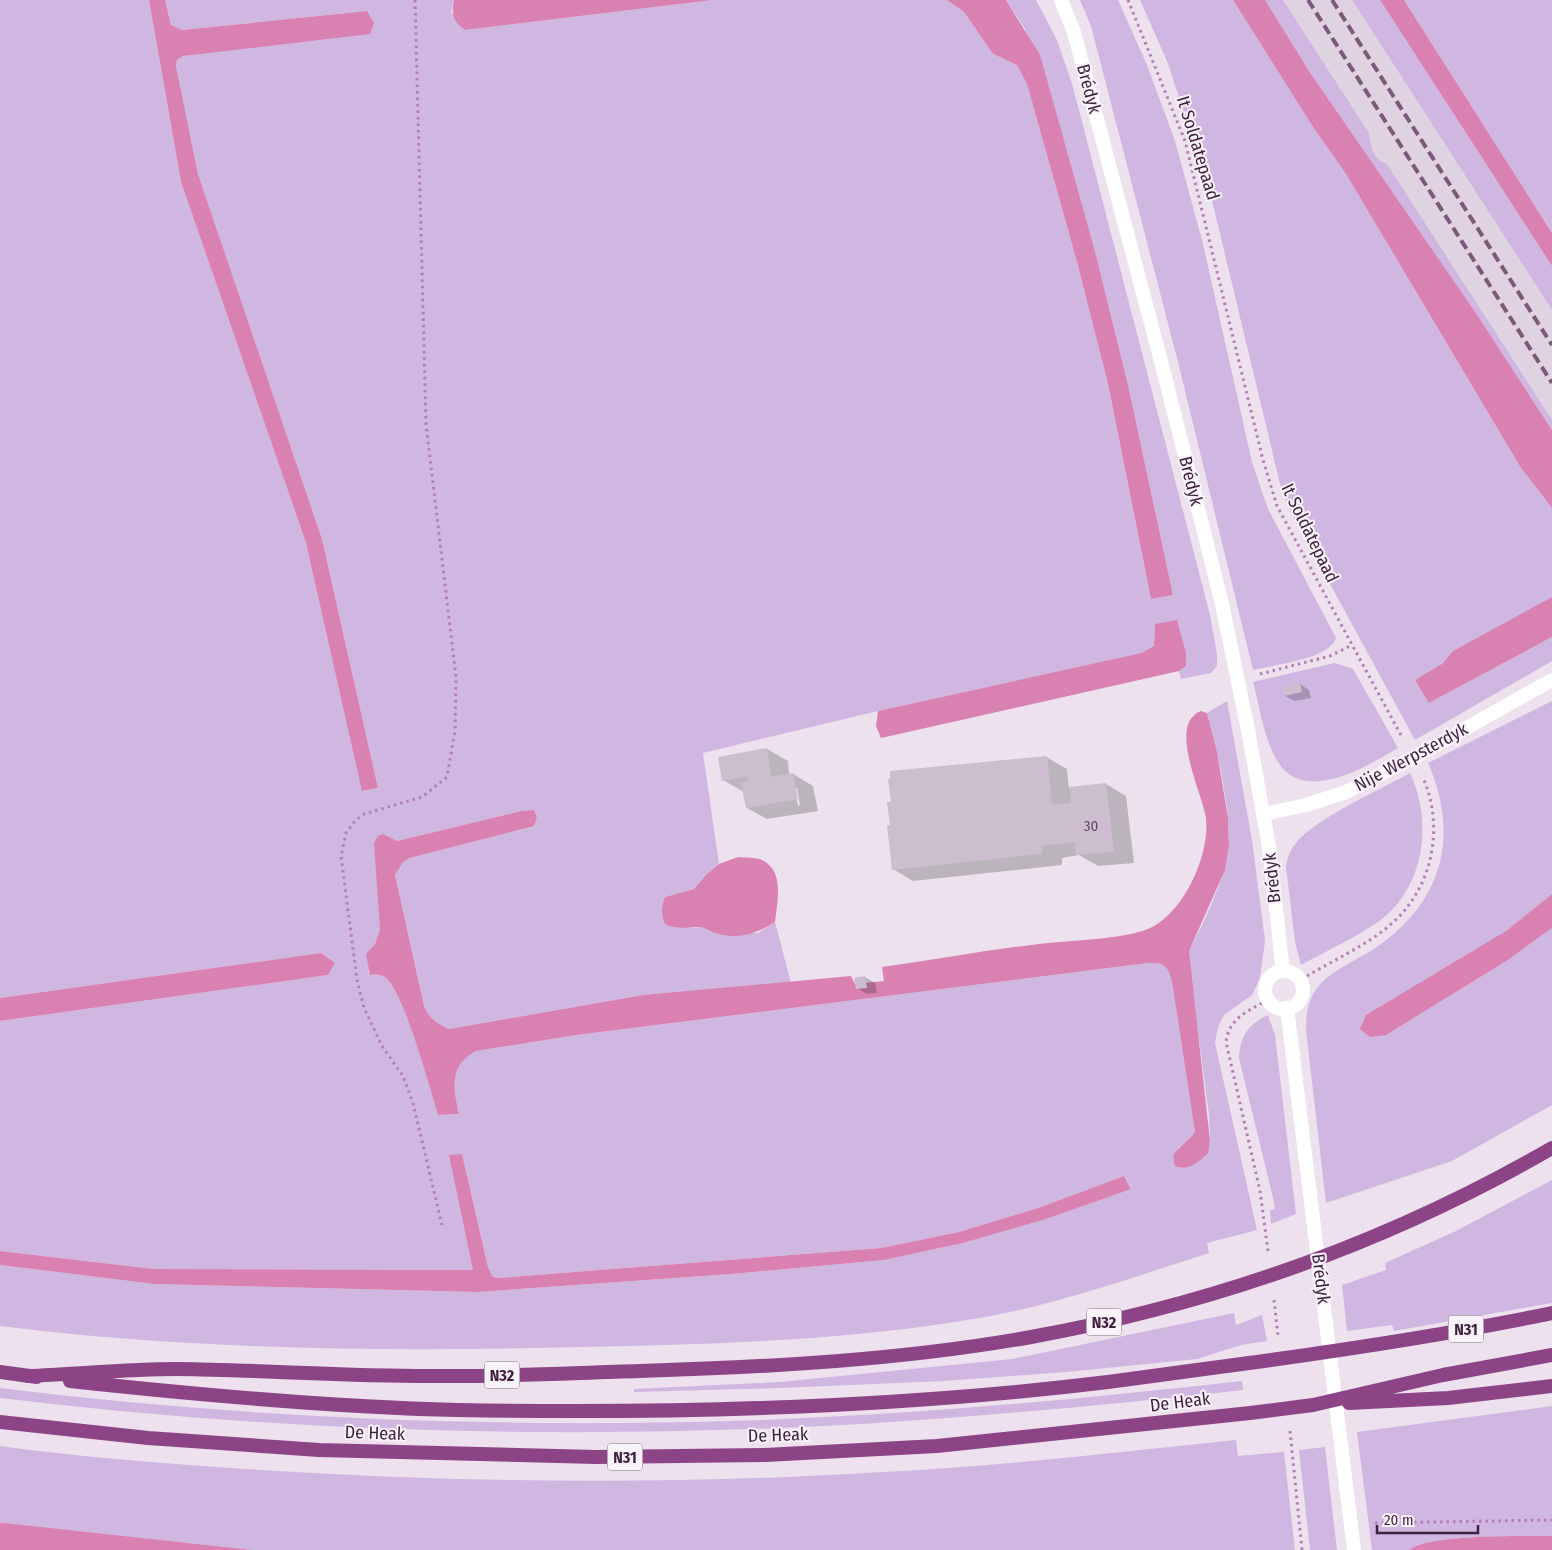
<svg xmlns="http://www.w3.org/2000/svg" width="1552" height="1550" font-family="'Fira Sans Condensed',sans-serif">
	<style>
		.built { fill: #dfd2e1 }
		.green { fill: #cfb7e1 }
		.water { fill: #d982b1 }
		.shadow { fill: #0003; fill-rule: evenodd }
		.building { fill: #ccbdcf }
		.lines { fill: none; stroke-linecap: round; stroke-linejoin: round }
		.path { stroke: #b57db5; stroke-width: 3; stroke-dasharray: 2.5 4; stroke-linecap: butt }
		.service { stroke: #fff; stroke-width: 14 }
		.tertiary { stroke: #fff; stroke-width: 14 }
		.trunk { stroke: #8c4487; stroke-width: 14 }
		.rail { stroke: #7c597b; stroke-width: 4; stroke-dasharray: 10 5; stroke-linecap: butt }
		.labels { text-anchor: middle; stroke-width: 4; stroke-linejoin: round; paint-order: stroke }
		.number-label { font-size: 15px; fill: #634663 }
		.shield { fill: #f8f2f9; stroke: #775e77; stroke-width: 1 }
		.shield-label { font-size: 16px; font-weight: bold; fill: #401f3f }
		.street-label { font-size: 18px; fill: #401f3f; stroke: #f8f2f9 }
	</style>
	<rect width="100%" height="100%" fill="#ece1ed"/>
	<!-- built -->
	<path class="built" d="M1283,0H1352L1552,310V419L1387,164L1378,161L1372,152L1369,133Z"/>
	<!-- green -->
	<path class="green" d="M0,0H149L181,182L306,543L363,791L378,788L322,539L198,174L176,66L177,60L183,56L367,11L182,30L171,25L165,0H454L451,12L465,30L713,0H947L964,12L993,54L1017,65L1027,84L1077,262L1108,384L1151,599L1173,595L1128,385L1097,259L1025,29L1006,0H1036L1057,40L1073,87L1210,615L1217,654V666L1211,673L1181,679L1179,671L1186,666L1155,624L1154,646L1141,653L878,711L703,753L719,864L706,875L694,889L665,897L688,928L702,927L717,933H758L775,922L791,983L643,995L449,1029C435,1023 430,1020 424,1006L395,875L403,861L410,858L534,826L537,818L534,810L521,811L397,841L383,834L380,929L375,944L367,954L370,975C376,974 381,974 385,977C405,991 430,1089 438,1115L459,1114C453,1087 449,1066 476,1051L577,1035L1140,964C1160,962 1167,961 1172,982L1195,1132L1189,1141L1177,1148L1207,1153L1210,1141L1209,1115L1189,965V950C1203,925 1228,873 1229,844C1230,805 1217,751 1207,713L1227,701L1252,840L1265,941L1260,978L1252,995L1224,1015L1218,1027L1215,1043L1257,1230L1207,1243L1209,1253C1131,1278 1053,1306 973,1319C843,1341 713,1344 582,1347C388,1352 193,1350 0,1326V1265L154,1284L477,1292L732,1274L884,1260L963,1243L1043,1220L1131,1188L1124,1176L1038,1208L959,1232L881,1248L497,1278L492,1276L488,1267L462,1154L450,1156L474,1270L154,1269L0,1251V1021L328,975L335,963L321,953L0,998Z
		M1080,0H1118L1147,65L1175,141L1203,244L1252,462L1268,509L1336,638C1330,659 1273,665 1253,670L1179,366L1091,26Z
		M1140,0H1233L1313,127L1346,174L1521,468L1552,508V597L1517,618L1453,651L1442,664L1429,703L1552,637V661L1415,740L1292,514L1281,488L1209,188L1167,61Z
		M1265,0H1283L1369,133C1372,147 1371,158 1387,164L1549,415L1552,419V430L1476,313L1311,74Z
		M1352,0H1380L1552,266V310Z
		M1404,0H1552V233Z
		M1335,663L1353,669L1398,748C1368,766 1304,805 1278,762C1264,740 1260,708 1253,682Z
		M1552,701V894L1506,931L1386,1035L1508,960L1552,928V1105L1452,1161L1326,1203L1306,1030C1306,1014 1308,999 1318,987C1333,968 1361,959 1381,944C1444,898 1459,834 1428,763Z
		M1410,773C1433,822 1425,888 1378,922C1355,938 1326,951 1301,965L1295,942L1286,867C1287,858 1290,850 1296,843C1314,819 1382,789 1410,773Z
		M1268,1015L1275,1035L1296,1214L1271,1224L1270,1210L1275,1209L1274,1202L1239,1058C1240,1037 1248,1024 1268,1015Z
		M1552,1180V1303L1394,1331L1392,1325L1347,1331L1342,1285L1386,1270L1385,1263L1456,1231Z
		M1234,1313L1236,1325L1262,1315L1267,1341L1241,1345L1197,1359L1066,1372L944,1381L780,1388L634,1392V1389L780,1382L1012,1359Z
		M1242,1381L1243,1390C1116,1404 990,1416 862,1424C576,1440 285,1433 0,1398V1388C242,1418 487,1428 731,1421C902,1416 1072,1400 1242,1381Z
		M1552,1406V1536C1526,1537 1424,1534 1410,1550H1372L1357,1432Z
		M1236,1440L1238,1456L1284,1452L1295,1550H253L0,1523V1446C86,1458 174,1464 260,1470C467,1483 676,1485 883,1472C1001,1466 1119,1452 1236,1440Z
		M1325,1447L1337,1550H1310L1299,1450Z"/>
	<!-- water -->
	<path class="water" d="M149,0H165L171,25L182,30L367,11L374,23L370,34L183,56L177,60L176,66L198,174L322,539L378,788L362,791L306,543L181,182Z
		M454,0H713L465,30C453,21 451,15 454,0Z
		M947,0H1006L1040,55L1053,101L1097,259L1128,385L1173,595L1151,599L1108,384L1077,262L1027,84L1017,65L993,54L964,12Z
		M1233,0H1265L1311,74L1476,313L1552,430V508L1521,468L1346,174L1313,127Z
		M1380,0H1404L1552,233V266Z
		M1552,597V637L1429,703L1415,680L1442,664L1453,651Z
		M1177,620L1186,653V666L1179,671L881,738L876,726L878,711L1141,653L1154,646L1155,624Z
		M1201,711L1207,713L1217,752L1228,818L1229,846L1225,870L1189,951L1210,1141L1208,1153C1198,1163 1189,1171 1175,1166L1173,1156C1179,1145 1189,1142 1195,1132L1172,982C1167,961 1160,962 1140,964L577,1035L476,1051C449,1066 453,1087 459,1114L438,1115C430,1089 404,991 385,977C380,974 375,974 370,975L366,954L375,944L380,929L374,843L378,836L383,834L397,841L521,811L534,810L537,818L534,826L410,858L403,862L395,875L424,1006C430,1019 435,1023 449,1029L643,995L851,976L855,984L884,981L882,967C934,960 987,950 1039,944C1070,940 1129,940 1154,926C1186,908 1210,853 1206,818C1202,792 1167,724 1201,711Z
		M738,857C745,858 755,857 762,860C785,871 777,902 775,922C756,934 738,940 715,933C710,931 706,928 700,927C688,927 677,930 665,924C661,914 661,908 665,897L694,889L706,875L719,864Z
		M1552,894V928L1508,960L1386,1035L1370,1037L1360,1029L1366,1015L1506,931Z
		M321,953L335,963L328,975L0,1021V998Z
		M462,1154L488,1267L492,1276L497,1278L881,1248L959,1232L1038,1208L1124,1176L1131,1189L1043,1220L963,1243L884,1260L732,1274L477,1292L154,1284L0,1265V1251L154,1269L473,1270L449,1155Z
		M0,1523H4L253,1550H0Z
		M1552,1536V1550H1410C1424,1534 1527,1536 1552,1536Z"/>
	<!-- shadow -->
	<path class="shadow" d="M1300,684L1309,690L1311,698L1295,701L1285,696Z
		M767,749L788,761L789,775L793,774L813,786L818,811L767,819L747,808L744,792L723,780L719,758ZM794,788H797L800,805L798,806Z
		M1046,757L1067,769L1069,789L1106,784L1126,796L1134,863L1098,866L1079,855L1062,858V865L913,881L893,869Z
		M865,977L875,983L877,993L867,994L857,988Z"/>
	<!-- building -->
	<path class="building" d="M1300,683L1302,692L1284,696L1282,687Z
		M767,748L771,777L793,773L798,799L746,808L741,783L749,781L748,776L722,781L718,757Z
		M1047,756L1052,805L1071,803L1069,787L1106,783L1114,852L1076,855L1075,842L1042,846V854L892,870L887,825H890L887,802H891L888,779H890V771Z
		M865,976L867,988L856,989L854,978Z"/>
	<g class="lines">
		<!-- path -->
		<path class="path" d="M415,0L426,424L456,677L455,731L447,777L422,797L364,814L355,821L346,833L341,856L357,980L364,1008L382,1046L403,1076L413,1103L442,1225
			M1128,0L1185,141L1263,460L1277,506L1402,737
			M1260,674L1330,656L1352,645
			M1307,976C1334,960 1365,946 1389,926C1431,891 1445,831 1424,780
			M1262,1003C1244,1013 1229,1020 1226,1042L1260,1191L1268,1251
			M1274,1300L1278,1336
			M1290,1431L1302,1550
			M1375,1523L1552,1520"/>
		<!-- service -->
		<path class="service" d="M1263,814L1306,805L1346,792L1413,758L1552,680"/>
		<!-- tertiary -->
		<path class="tertiary" d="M1061,0L1074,32L1163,369L1222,604L1248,730L1269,847L1283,971
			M1265 990a19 19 0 1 1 38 0a19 19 0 1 1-38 0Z
			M1287,1008L1354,1550"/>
		<!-- trunk -->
		<path class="trunk" d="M0,1372L37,1377
			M28,1376C78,1374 128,1369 177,1369C261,1370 344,1376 428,1376C499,1377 570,1373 640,1371C770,1367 902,1360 1031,1337C1214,1304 1391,1241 1552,1148
			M70,1381C199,1395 329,1407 458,1410C674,1414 894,1408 1108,1382C1155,1376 1202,1369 1249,1363C1351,1349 1452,1334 1552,1313
			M1349,1403L1448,1398L1552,1386
			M0,1422L148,1438L319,1450L596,1457L765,1455L937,1446L1250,1413L1313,1405L1443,1375L1552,1355"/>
		<!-- rail -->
		<path class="rail" d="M1308,0L1552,383
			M1332,0L1552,345"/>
	</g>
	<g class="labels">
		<!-- number labels -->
		<g class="number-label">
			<text x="1091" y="831">30</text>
		</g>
		<!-- shield labels -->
		<g class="shield">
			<rect x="1086.5" y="1308.5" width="35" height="27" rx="4"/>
			<rect x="1448.5" y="1315.5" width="35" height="27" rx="4"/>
			<rect x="484.5" y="1361.5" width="35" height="27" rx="4"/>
			<rect x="607.5" y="1443.5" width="35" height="27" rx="4"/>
		</g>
		<g class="shield-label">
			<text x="1104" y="1328">N32</text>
			<text x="1466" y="1335">N31</text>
			<text x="502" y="1381">N32</text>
			<text x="625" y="1463">N31</text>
		</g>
		<!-- street labels -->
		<g class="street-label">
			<text transform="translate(1089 89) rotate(75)" y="6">Brédyk</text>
			<text transform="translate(1198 148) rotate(73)" y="6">It Soldatepaad</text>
			<text transform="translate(1191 481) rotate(76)" y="6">Brédyk</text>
			<text transform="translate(1310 533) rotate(64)" y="6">It Soldatepaad</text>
			<text transform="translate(1411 757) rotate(-28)" y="6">Nije Werpsterdyk</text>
			<text transform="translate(1272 878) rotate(-96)" y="6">Brédyk</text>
			<text transform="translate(1321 1279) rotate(83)" y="6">Brédyk</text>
			<text transform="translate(1180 1402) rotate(-7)" y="6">De Heak</text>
			<text transform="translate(375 1433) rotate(2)" y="6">De Heak</text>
			<text transform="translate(778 1435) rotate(-2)" y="6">De Heak</text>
		</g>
	</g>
	<!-- scale -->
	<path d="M1377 1525v8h101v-8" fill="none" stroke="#401f3f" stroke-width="2.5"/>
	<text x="1384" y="1525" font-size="15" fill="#401f3f" stroke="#f8f2f9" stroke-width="4" paint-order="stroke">20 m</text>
</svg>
